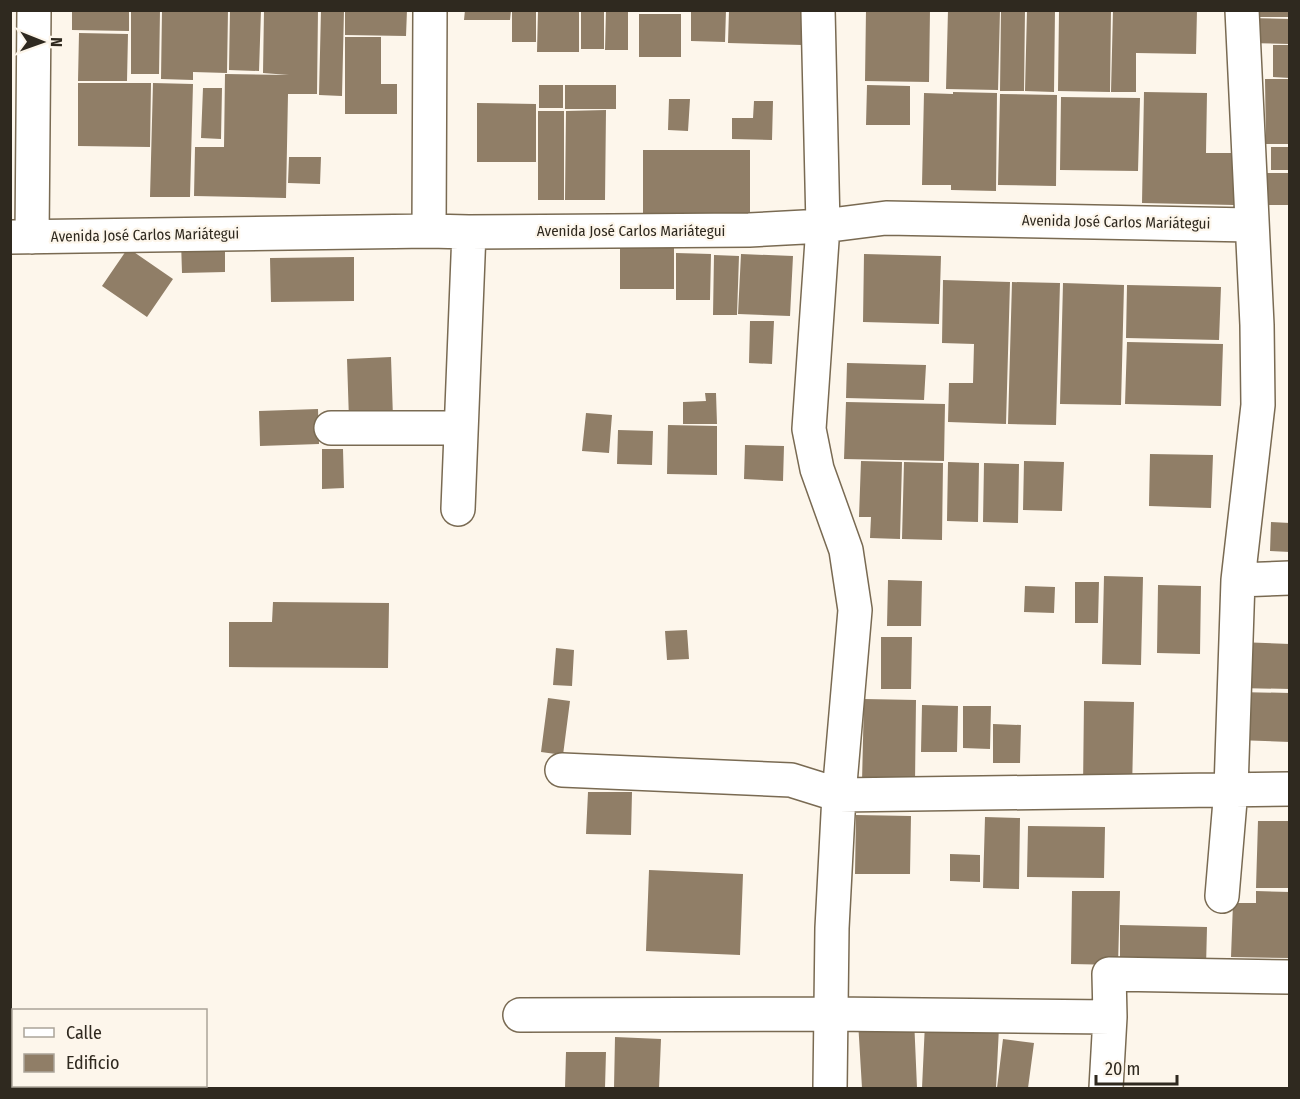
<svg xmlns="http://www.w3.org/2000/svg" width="1300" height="1099" font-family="'Fira Sans Condensed',sans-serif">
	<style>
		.building { fill: #907e67 }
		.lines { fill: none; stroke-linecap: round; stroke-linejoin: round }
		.minor-casing { stroke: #796a52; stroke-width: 36 }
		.minor { stroke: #fff; stroke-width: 33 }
		.labels { text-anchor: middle; stroke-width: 4.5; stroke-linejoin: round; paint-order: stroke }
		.street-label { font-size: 15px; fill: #2f291f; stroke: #fdf6eb }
	</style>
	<rect width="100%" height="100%" fill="#fdf6eb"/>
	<!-- building -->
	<path class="building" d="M72,10H129V31L72,30Z
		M131,10H160L159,74H131Z
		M162,10H228L227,73L193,72V80L161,79Z
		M230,10H261L259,71L229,70Z
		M264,10H318L317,94H288L286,198L194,196L195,147H224L225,74L289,75L263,73Z
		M321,10H344L342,96L319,95Z
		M345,10H407L406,36L345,35Z
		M465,10H511L510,20H464Z
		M512,10H536V42H512Z
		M538,10H579V52H537Z
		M581,10H604V49H581Z
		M606,10H628V50H605Z
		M691,10H726L725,42L691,41Z
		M729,10H804L803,45L728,43Z
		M866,10H930L929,82L865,81Z
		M948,10H1000L998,90L946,89Z
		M1001,10H1025L1024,91H1000Z
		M1027,10H1055L1054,92L1025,91Z
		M1059,10H1111L1110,92L1058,91Z
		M1113,10H1197L1196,54L1136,53V92H1111Z
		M1250,10H1289L1288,17H1250Z
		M639,14H681V57H639Z
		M1247,18L1290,19V44L1247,43Z
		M79,33L128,34L127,81H78Z
		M345,37H381V84H397V114H345Z
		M1273,45H1290V78L1273,77Z
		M1265,79H1290V144H1266Z
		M78,83H151L150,147L78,146Z
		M153,83L193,84L190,197H150Z
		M539,85H563V108H539Z
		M565,85H616V109H565Z
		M867,85L910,86V125H866Z
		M203,88H222L221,139L201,138Z
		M953,92L997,93L996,191L951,190V185H922L924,93L953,94Z
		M1144,92L1207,93L1206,153H1235L1234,205L1142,203Z
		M1000,94L1057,95L1056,186L998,185Z
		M1061,97L1140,98L1138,171L1060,170Z
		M669,99H690L688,131L668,130Z
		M754,101H773L772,140L732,139V118H753Z
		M477,103L536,104V162H477Z
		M606,110L605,200H565L566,111Z
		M538,111H564V200H538Z
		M1271,147H1290V170H1271Z
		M643,150H750V218H643Z
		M289,157H321L320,184L288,183Z
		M1259,173H1290V205H1258Z
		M620,238L674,239V289H620Z
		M225,240V272L182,273L181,241Z
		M128,248L173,279L147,317L102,286Z
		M676,253L711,254L710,300H676Z
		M741,254L793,256L790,316L738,314Z
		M864,254L941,256L939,324L863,322Z
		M714,255L739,256L737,315H713Z
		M354,257V301L271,302L270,258Z
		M943,280L1010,282L1006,424L948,422L949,383H973L974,344L942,343Z
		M1012,282L1060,283L1056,425L1008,424Z
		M1063,283L1124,285L1121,405L1060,404Z
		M1127,285L1221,287L1219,340L1126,338Z
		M750,321H774L772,364L749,363Z
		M1127,342L1223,344L1221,406L1125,404Z
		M391,357L393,418L349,420L347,359Z
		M847,363L926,365L924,400L846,398Z
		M705,393H716L717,424H683V402L706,401Z
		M846,402L945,404L944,461L844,459Z
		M318,409L319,444L260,446L259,411Z
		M586,413L612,415L609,453L582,451Z
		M668,425L717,426V475L667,474Z
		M618,430L653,431L652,465L617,464Z
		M745,445L784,446L783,481L744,479Z
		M322,449H343L344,488L322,489Z
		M1150,454L1213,455L1211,508L1149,506Z
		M861,461L902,462L900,539L870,538L871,517H859Z
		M1024,461L1064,462L1062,511L1023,510Z
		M904,462L943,463L942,540L902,539Z
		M948,462L979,463L978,522L947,521Z
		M984,463L1019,464L1018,523L983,522Z
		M1271,522L1290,523V552L1270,551Z
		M1104,576L1143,577L1141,665L1102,664Z
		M888,580L922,581L921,626H887Z
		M1075,582H1099L1098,623H1075Z
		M1158,585L1201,586L1200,654L1157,653Z
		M1025,586L1055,587L1054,613L1024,612Z
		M273,602L389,603L388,668L229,667V622H272Z
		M687,630L689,659L667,660L665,631Z
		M881,637H912L911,689H881Z
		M1239,642L1290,644V689L1238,688Z
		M556,648L574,650L572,686L553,685Z
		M1237,692L1290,693V742L1236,740Z
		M548,698L570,701L563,755L541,752Z
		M864,699L916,700L915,783L862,782Z
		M1084,701L1134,702L1132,790L1083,789Z
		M922,705L958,706L957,752H921Z
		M963,706H991L990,749L963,748Z
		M993,724L1021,725L1020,763H993Z
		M588,792H632L631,835L586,834Z
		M856,815L911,816L910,874H855Z
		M985,817L1020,818L1019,889L983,888Z
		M1258,821H1290V888H1256Z
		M1028,826L1105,827L1104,878L1027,877Z
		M950,854L980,855V882L950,881Z
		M649,870L743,874L740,955L646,951Z
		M1072,891H1120L1118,965L1071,964Z
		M1256,891L1290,892V958L1231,957L1233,903H1256Z
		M1120,925L1207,927L1206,967L1120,965Z
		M914,1018L917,1088H862L858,1021Z
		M925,1023L999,1027L996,1088H922Z
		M615,1037L661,1039L659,1088H614Z
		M1003,1039L1034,1043L1028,1088H997Z
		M566,1052H606L605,1088H565Z"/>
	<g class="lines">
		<defs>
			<path id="minor" d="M818,10L823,226L809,429L817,469L846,550L855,610L839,795L832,928L830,1088
				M429,231L430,10
				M10,237L429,231L469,232L749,230L823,226L886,218L1251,225
				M32,237L34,10
				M331,428H461
				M458,509L469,232
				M1238,580L1290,578
				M562,770L791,780L839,795L1290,789
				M1222,896L1231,789L1238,580L1258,405L1257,325L1242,10
				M520,1015L830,1014L1110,1017
				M1106,1088L1110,1017L1109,974L1290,977"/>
		</defs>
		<!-- minor casing -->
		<use href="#minor" class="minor-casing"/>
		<!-- minor -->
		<use href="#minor" class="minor"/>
	</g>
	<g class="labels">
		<!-- street labels -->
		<g class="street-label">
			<text transform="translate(1116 222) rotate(1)" y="5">Avenida José Carlos Mariátegui</text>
			<text x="631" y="236">Avenida José Carlos Mariátegui</text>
			<text transform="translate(145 235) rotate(-1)" y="5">Avenida José Carlos Mariátegui</text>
		</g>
	</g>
	<!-- border -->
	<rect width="1300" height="1099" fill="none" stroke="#2f291f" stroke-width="24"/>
	<!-- legend -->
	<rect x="12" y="1009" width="195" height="78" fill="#fdf6eb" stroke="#aba499" stroke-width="1.5"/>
	<rect x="24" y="1028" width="30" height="9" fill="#ffffff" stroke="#aba499" stroke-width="1.5"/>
	<text x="66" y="1039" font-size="18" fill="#2f291f">Calle</text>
	<rect x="24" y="1054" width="30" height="18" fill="#907e67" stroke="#aba499" stroke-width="1.5"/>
	<text x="66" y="1069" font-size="18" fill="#2f291f">Edificio</text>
	<!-- north arrow -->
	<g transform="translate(42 42) rotate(91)" stroke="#fdf6eb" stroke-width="4.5" paint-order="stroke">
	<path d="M0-4.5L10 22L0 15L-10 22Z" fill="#2f291f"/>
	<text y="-9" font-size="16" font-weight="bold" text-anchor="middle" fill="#2f291f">N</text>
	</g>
	<!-- scale -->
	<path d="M1096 1075v9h81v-9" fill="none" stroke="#2f291f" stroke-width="3"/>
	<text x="1105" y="1075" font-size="18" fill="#2f291f" stroke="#fdf6eb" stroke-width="4.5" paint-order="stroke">20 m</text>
</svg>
